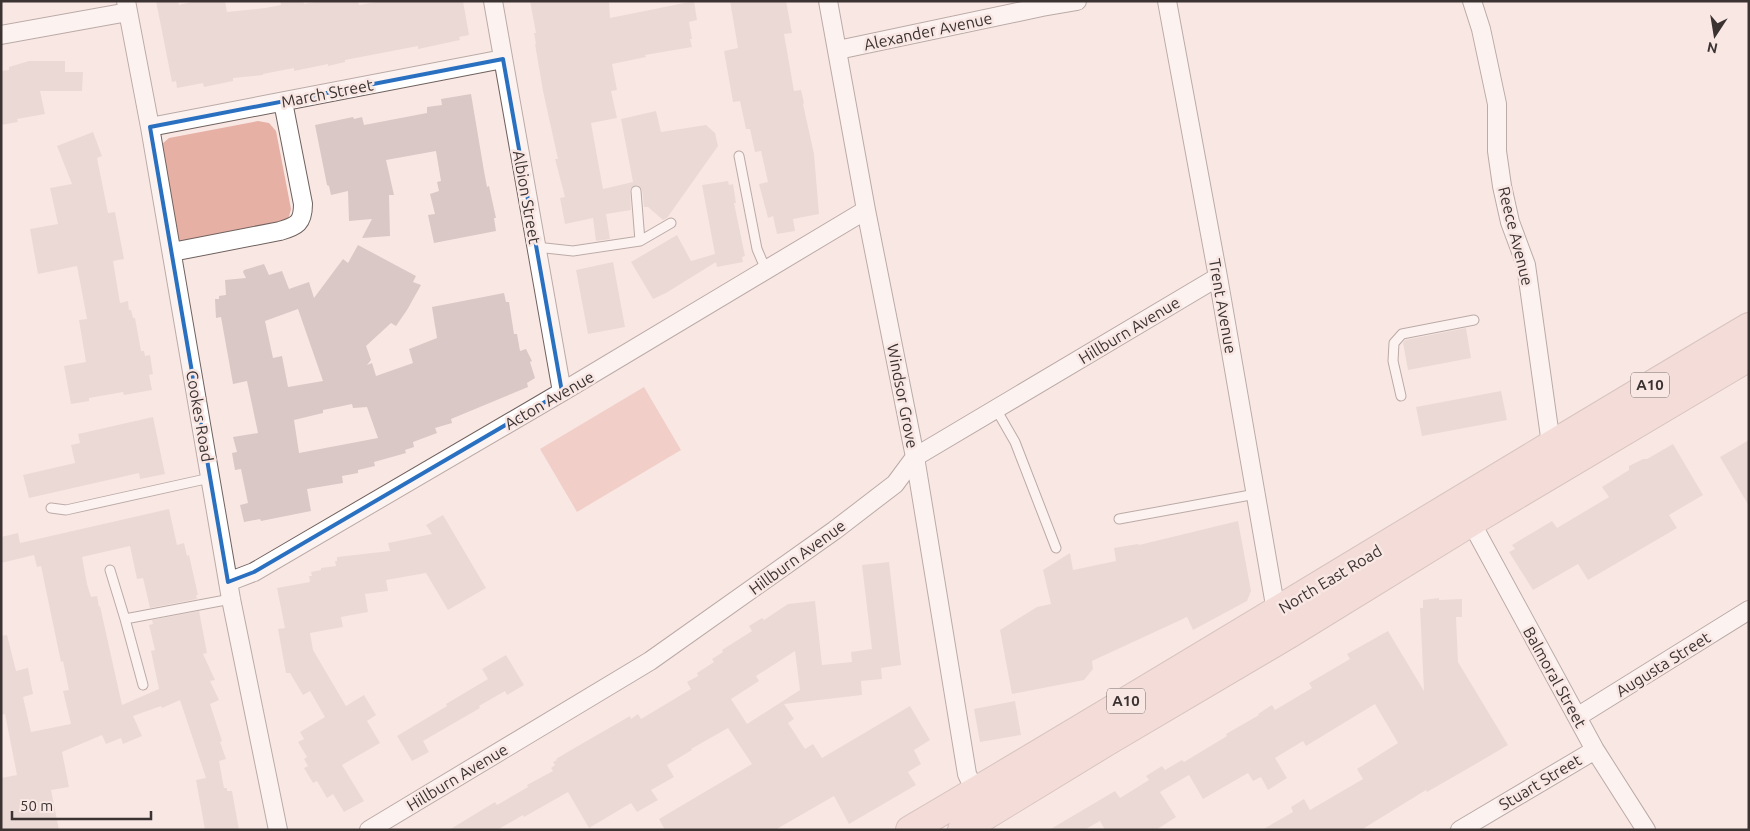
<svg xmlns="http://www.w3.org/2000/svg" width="1750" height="831" font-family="Ubuntu,sans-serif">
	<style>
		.green { fill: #e6b0a5 }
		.building { fill: #d9c8c5; fill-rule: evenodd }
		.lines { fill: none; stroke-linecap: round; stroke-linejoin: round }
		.lane-casing { stroke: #6f615d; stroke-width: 11 }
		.street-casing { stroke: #6f615d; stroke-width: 20 }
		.highway-casing { stroke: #af9894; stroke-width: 30 }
		.lane { stroke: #fff; stroke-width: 9 }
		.street { stroke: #fff; stroke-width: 18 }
		.highway { stroke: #eecfc9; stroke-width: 28 }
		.marked { fill: none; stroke: #2a70c1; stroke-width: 4; stroke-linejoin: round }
		.labels { text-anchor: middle; stroke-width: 5; stroke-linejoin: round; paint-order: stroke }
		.shield { fill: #f9e7e4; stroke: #736967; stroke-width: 1 }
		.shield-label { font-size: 15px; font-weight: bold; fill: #3a3332 }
		.street-label { font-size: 16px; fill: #3a3332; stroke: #f9e7e4 }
	</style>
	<rect width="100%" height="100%" fill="#f9e7e4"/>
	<!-- green -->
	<path class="green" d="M258,121L269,123L276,131L291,209L288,220L281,226L191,245L180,241L174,232L160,154L162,144L169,138Z
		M644,387L681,450L577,512L540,449Z"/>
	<!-- building -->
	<path class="building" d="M156,1H178L179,5L196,1H225L227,12L265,8L281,5L280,1H303L304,4L320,1H358L359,5L382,1H463L469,35L459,37L460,40L418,49V46L345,60V62L328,66V64L294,71V68L263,74V75L233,78V81L204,87L203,83L177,88L176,81L172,82Z
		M530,1H609L610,18L694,1L697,20L689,22L692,39H690L692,47L645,55L646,57L612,64L617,90L611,91L617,118L591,123L603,189L633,182L621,119L656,111L661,132L706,125L715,133L718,146L667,218L663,220L648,207H644L642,190L639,186L636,185L630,189L631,210L606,214L610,239L596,241L593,218L565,224L560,198L565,197L555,159H558L543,91L535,44H536L534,33H536Z
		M730,1H786L792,33L784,34L794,91L801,90L804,103L803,104L814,154L819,214L793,219L795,231L777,234L773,216L768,218L759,184L768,182L761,151L755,152L750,129H746L740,101L733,102L724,51L738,48Z
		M29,61H65V72H83L82,91H40L45,114L17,119L18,122L1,125V71L9,70V67Z
		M471,94L484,171L487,187L489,186L496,218H494L496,231L434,243L428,215L435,214L430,194L439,191L437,182L441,181L436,151L386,160L394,195H389L390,236L362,238L372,219L349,221L348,191L331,195L329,186L327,185L315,125L353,117L354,119L362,117L364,125L427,113V107L442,105L441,99Z
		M93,132L102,156L97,158L108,213L115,212L124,259L113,261L120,303L128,301L129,310H131L133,318H135L141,351H144L145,356L150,355L153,374L149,375L152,390L124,395L123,392L89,398V401L71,404L64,366L86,362L79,320L87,319L77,266L38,274L30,229L58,224L50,188L72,184L57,146Z
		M728,181L729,185L733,184L736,203H734L745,256L742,257L743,262L717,267L716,262L666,293L653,299L631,262L677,235L691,261L715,254L702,185Z
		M358,245L416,276L413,282L421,285L407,310L396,326L391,323L366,346L371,360L367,365L372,363L376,376L413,363L409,349L437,338L432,307L504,293L506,302H509L514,334H517L520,351L526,349L532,361L530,362L535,378L527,383L528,387L451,419L452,423L435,428L437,433L413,442L414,447L405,450L406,453L374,462L375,466L358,470V473L342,476L343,483L307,489L311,511L261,521L260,519L244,522L240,505L248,503L241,469L235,470L232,453L237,452L233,437L258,433L247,381L233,384L221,317L216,318L215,299H219V296L226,295L225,280L246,278L243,272L244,270L264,264L269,275L282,271L289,289L309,282L314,298L343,259L348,263ZM298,309L323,381L288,387L282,356L273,358L265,321ZM352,404L353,408L367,407L378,438L299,453L294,420L323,413V410Z
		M613,262L625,327L588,334L576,270Z
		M1466,328L1471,358L1408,370L1403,343L1405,340Z
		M1501,391L1507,420L1422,436L1416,407Z
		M153,417L165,474L140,479L139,473L29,498L23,475L75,463L71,445L80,443L78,434Z
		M1749,440V506L1720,457Z
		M1673,444L1703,495L1669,515L1677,528L1588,580L1578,564L1533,590L1509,552L1515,549L1512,545L1552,521L1557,528L1609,497L1602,487L1629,470V466L1643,459H1647Z
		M169,509L177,545L184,543L187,556L189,555L198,595H196L197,599L150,608L143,578L137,579L130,546L82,557L87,584L91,597L97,596L99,607L100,606L122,705L159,689L151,651L155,650L149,625L153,624L152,620L199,611L207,653L203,654L215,680L210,681L219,700L210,704L222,741L220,742L226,759L219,761L224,788H227V791H232L239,830H205L196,780L206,778L180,700L162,708L161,706L133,716L142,736L123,744L121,738L106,744L102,735L62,752L69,787L51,790L59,830H1V778L17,775L5,714L1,715V636L7,635L16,671L28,668L33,694L23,697L31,732L71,724L63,691L69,690L63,661L61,662L41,566L37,567L34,555L1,563V537L18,533L20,543Z
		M443,515L486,588L448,610L426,573L386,580L388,591L365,594L368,612L341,617L343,627L310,633L313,650L346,706L364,695L376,715L367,721L380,743L342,765L364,801L344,812L333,794L327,798L317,781L313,783L304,768L308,766L304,759L307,757L298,742L304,739L300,732L325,717L310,691L303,695L290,673H286L278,629L285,628L277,588L310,582L309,576H312L311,572L321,570V568L336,566L335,561H337V557L390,551L388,543L432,534L426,525Z
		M1238,521L1251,591L1247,601L1193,630L1187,617L1092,661L1093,669L1084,680L1012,694L1000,630L1037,607L1051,604L1043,570L1070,553L1073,570L1116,561L1114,548L1138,544L1139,545Z
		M889,562L901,665L881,668L882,679L861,681L862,695L784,704L794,719L788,723L805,749L813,744L822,758L910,706L930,740L914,750L921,764L908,772L916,785L849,824L834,796L775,830H665L659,819L752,764L728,728L691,749L692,750L667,765L674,777L651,790L658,800L637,812L631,803L589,828L568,792L524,817L523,815L497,830H449L495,802L497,805L528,787L527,785L553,771L551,768L555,765L553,762L557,760L556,759L571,750L630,716L631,719L638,714L641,719L691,689L687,682L698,676L697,673L714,662L712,659L723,652L722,650L752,631L749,626L762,618L764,620L788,604L815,601L822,665L852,662L851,652L872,649L862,565ZM795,651L800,690L747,724L731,699L759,681L756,676Z
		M1439,598V600L1462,599V617H1456L1458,662L1508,745L1474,765L1427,792L1426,790L1361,830H1262L1293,812L1291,807L1304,799L1310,810L1363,779L1357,769L1398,743L1375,704L1306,746L1303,741L1275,758L1287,778L1268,790L1261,777L1253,781L1248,773L1203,799L1189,775L1160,792L1176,817L1156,830H1105L1100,821L1084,830H1049L1115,791L1120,798L1149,780L1146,776L1162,766L1165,770L1182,760L1184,762L1227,736L1226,734L1259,715L1258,714L1272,705L1275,710L1312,688L1309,683L1350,659L1347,654L1388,631L1424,691L1420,608H1423V600Z
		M506,655L524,685L507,695L505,691L479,706L480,708L423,741L429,752L412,761L397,736L447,706L446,704L488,679L482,669Z
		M1015,701L1021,735L980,742L974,709Z"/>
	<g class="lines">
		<defs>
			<path id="lane" d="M739,156L757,249L766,270
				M636,191L640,241
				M536,247L573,251L640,241L671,223
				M1401,396L1393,361L1394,343L1402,334L1474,320
				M996,409L1015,442L1056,548
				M51,508L66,510L210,478
				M1119,519L1256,494
				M110,570L125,619L231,599
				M125,619L143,685"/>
			<path id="street" d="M126,1L150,127L231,599L278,830
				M493,1L562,392
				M828,1L866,210L915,457L967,774L975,791
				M1167,1L1218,277L1276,611
				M1472,1L1481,29L1497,104V151L1502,186L1510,222L1526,265L1551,444
				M1,35L128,12
				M838,50L1042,7L1077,1
				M150,127L503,59
				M172,252L280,231C297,226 303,223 303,204L283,102
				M1471,522L1595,750L1646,830
				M228,582L254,572L562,392L866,210
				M1577,717L1749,610
				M369,830L650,661L835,530L895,484L915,457L1218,277
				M1460,830L1595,750"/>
			<path id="highway" d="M910,830C1191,665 1468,493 1749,327
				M962,830L1106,742L1289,634L1471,522L1749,357"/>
		</defs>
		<!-- lane casing -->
		<use href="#lane" class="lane-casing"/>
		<!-- street casing -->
		<use href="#street" class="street-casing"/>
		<!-- highway casing -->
		<use href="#highway" class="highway-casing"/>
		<!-- lane -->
		<use href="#lane" class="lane"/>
		<!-- street -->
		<use href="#street" class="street"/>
		<!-- highway -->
		<use href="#highway" class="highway"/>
	</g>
	<!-- marked area -->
	<path d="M0 0H1750V831H0ZM503,59L562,392L254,572L228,582L150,127Z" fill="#f9e7e4" fill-opacity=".55" fill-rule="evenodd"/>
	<path class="marked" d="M503,59L562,392L254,572L228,582L150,127Z"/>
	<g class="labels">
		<!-- shield labels -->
		<g class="shield">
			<rect x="1631" y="372.5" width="38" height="25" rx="4"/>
			<rect x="1107" y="688.5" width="38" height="25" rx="4"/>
		</g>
		<g class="shield-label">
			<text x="1650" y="390">A10</text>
			<text x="1126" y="706">A10</text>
		</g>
		<!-- street labels -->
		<g class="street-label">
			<text transform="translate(928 31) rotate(-12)" y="6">Alexander Avenue</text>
			<text transform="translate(327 93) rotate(-11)" y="6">March Street</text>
			<text transform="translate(527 197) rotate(80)" y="6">Albion Street</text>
			<text transform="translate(1516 236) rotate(76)" y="6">Reece Avenue</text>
			<text transform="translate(1223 306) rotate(80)" y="6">Trent Avenue</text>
			<text transform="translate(1129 330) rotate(-31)" y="6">Hillburn Avenue</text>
			<text transform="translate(903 396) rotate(79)" y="6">Windsor Grove</text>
			<text transform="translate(549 400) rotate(-30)" y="6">Acton Avenue</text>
			<text transform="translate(200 416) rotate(80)" y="6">Cookes Road</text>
			<text transform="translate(797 557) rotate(-36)" y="6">Hillburn Avenue</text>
			<text transform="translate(1330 579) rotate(-31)" y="6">North East Road</text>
			<text transform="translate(1663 664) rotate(-32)" y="6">Augusta Street</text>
			<text transform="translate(1555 677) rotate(61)" y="6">Balmoral Street</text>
			<text transform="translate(457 777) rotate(-31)" y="6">Hillburn Avenue</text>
			<text transform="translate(1540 782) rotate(-31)" y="6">Stuart Street</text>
		</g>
	</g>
	<!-- border -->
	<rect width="1750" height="831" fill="none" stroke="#3a3332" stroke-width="5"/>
	<!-- north arrow -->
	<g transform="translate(1715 35) rotate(192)" stroke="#f9e7e4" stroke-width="4" paint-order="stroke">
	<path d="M0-4L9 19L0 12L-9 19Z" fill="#3a3332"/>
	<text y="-8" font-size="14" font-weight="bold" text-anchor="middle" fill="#3a3332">N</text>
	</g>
	<!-- scale -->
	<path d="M12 811v8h139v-8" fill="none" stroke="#3a3332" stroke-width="2.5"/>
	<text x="20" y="811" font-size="15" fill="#3a3332" stroke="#f9e7e4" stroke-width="4" paint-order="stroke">50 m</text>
</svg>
